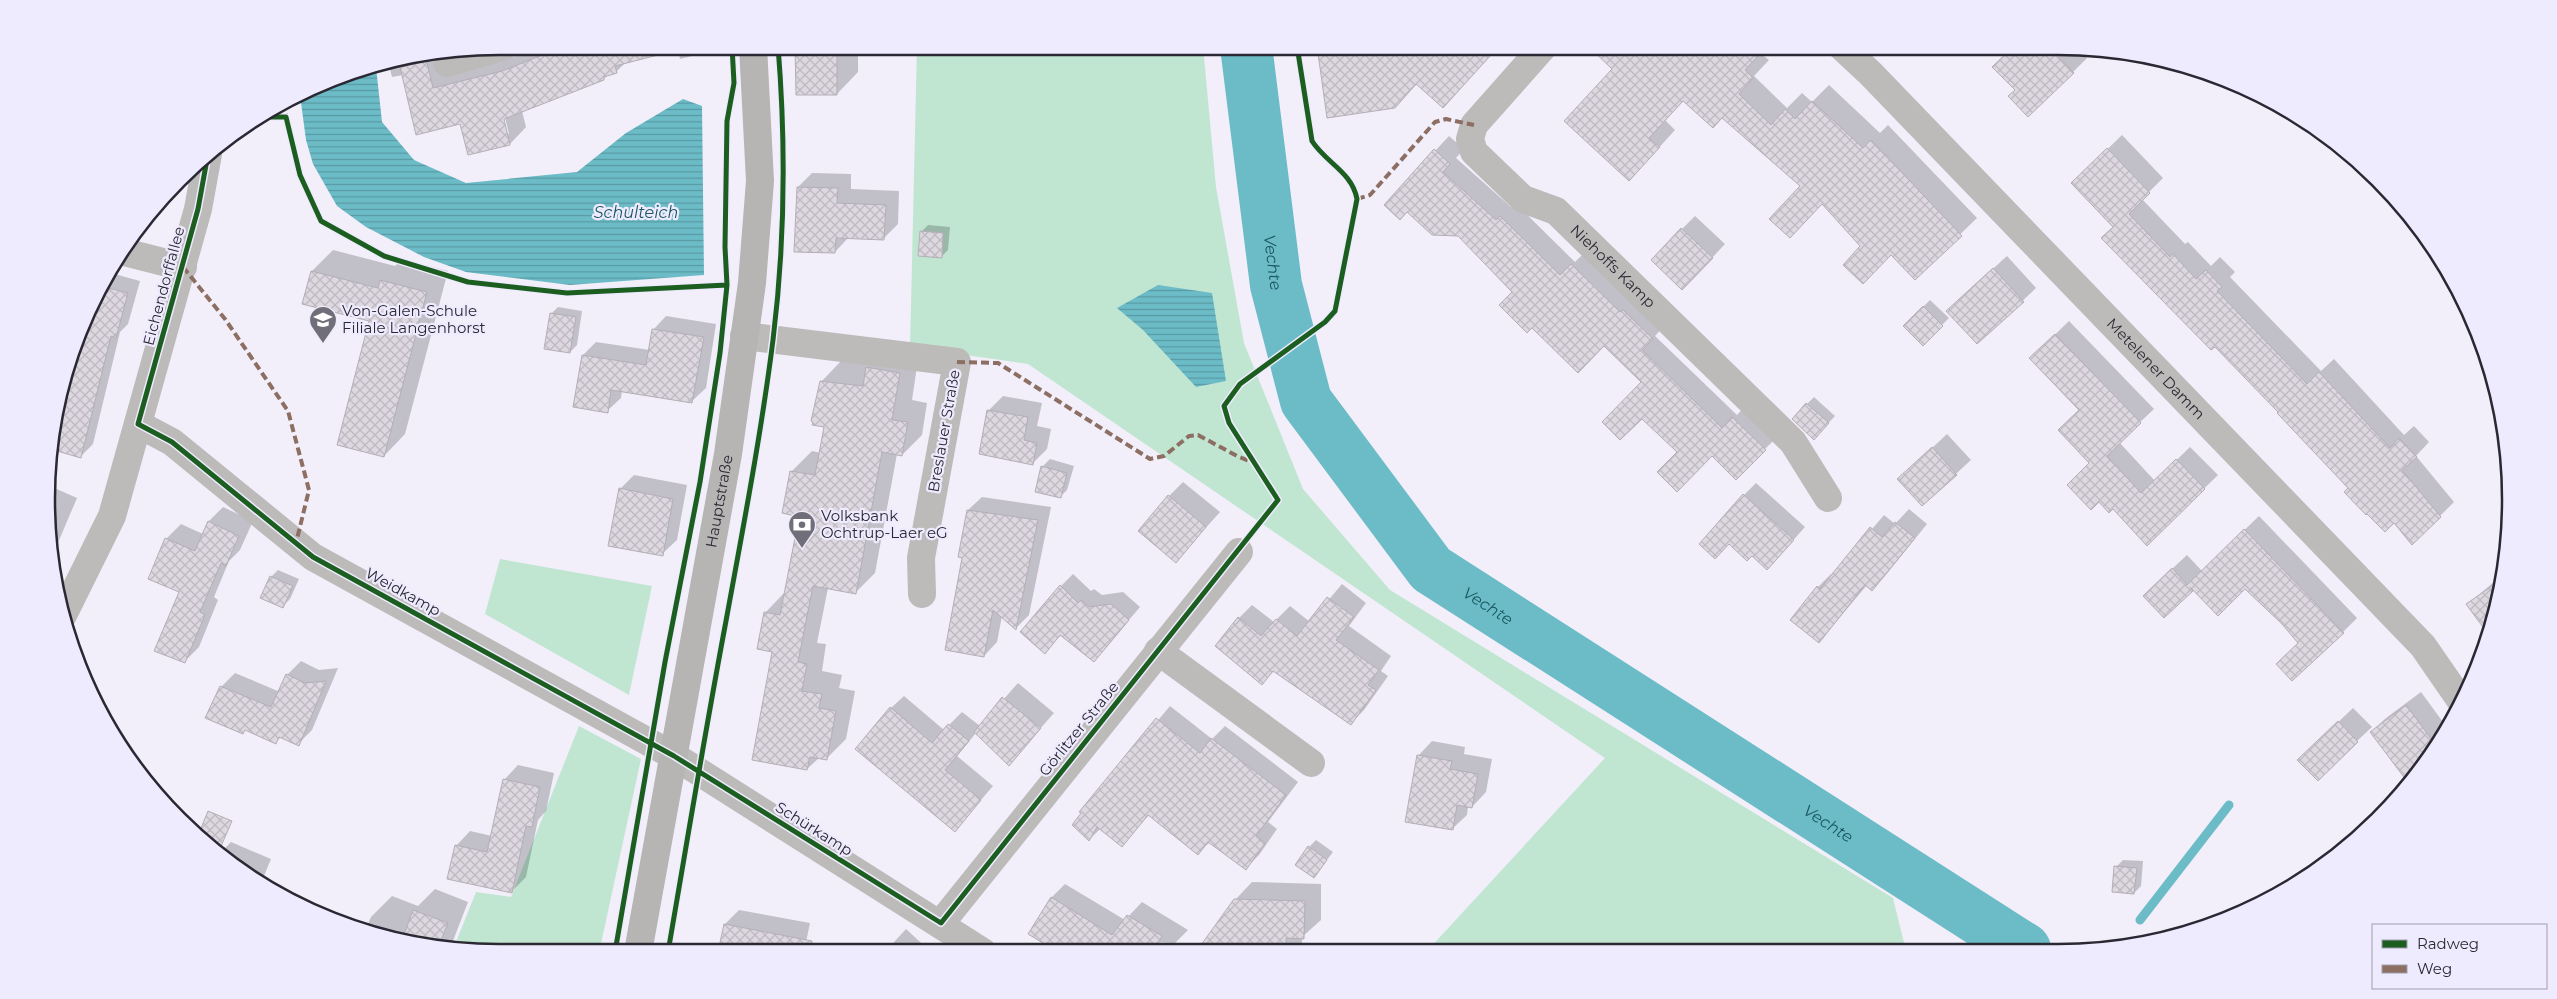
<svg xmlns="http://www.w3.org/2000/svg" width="2557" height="999" font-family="Montserrat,sans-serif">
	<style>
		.grass { fill: #c0e6d1 }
		.water { fill: url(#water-rules) }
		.shadow { fill: #0003; fill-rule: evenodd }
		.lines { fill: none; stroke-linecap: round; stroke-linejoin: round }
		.stream { stroke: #6cbcc8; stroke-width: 9 }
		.river { stroke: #6cbcc8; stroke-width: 52 }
		.building { fill: url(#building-cross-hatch); stroke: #b4afb7 }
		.minor { stroke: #bdbaba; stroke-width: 28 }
		.major { stroke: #b7b4b4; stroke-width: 28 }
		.quiet { stroke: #8d6e63; stroke-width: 4; stroke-dasharray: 8 4; stroke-linecap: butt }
		.cycleway-casing { stroke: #efebfe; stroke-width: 8 }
		.cycleway { stroke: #1b5e20; stroke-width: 5 }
		.labels { text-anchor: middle; stroke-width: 4.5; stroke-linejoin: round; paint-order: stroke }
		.street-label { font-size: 15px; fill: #2a2832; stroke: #efebfe }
		.poi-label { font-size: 15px; fill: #2a2832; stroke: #efebfe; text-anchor: start }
		.water-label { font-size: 16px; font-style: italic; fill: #19575e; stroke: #efebfe }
		.rim { fill: none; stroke: #2a2832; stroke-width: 2.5 }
	</style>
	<defs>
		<pattern id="water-rules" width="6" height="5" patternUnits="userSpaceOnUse" patternTransform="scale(1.25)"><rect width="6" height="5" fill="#6cbcc8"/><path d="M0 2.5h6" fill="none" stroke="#5999a3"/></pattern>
		<pattern id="building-cross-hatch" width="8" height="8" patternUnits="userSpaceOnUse" patternTransform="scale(1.25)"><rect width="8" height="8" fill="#ddd7df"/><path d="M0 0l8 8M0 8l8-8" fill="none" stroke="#beb9c0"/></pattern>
	</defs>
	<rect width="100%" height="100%" fill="#f2effa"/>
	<!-- grass -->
	<path class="grass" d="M917,46H1203L1216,187L1244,343L1303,489L1390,590L1893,898L1905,947L1903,949L1427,951L1605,758L1028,364L910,347Z
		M500,559L652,586L629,695L485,614Z
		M579,726L641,759L599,953H500L454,947L476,892L511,897Z"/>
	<!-- water -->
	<path class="water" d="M376,67L382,122L414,160L466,183L577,172L626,133L683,99L702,106L704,275L570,285L466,272L424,257L366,227L337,206L313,164L306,140L300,95L354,70Z
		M1158,285L1212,293L1226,381L1196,387L1143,330L1117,308Z"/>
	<!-- shadow -->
	<path class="shadow" d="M542,46H720L716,50L680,59L678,49L626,62L616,72L608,74L604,79L522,111L526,127L510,144L461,123L403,75L392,77L389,65L446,55L449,72L520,55ZM501,113H504L509,134H506Z
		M796,46H905L902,49H858V72L837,94Z
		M1318,46H1500L1443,106L1418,83L1394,107Z
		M1918,46H1966L1956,56Z
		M2015,46H2058L2078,49L2087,58L2073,72L2016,90Z
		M1760,53L1769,60L1754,76L1787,108L1802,93L1812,102L1829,85L1880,133L1888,125L1977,218L1915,278L1891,254L1862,246L1823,203L1722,117L1684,100L1665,120L1675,130L1646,162L1566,121Z
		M2122,135L2163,178L2142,199L2185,244L2188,242L2211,266L2220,257L2235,272L2230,277L2321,371L2334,359L2404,435L2414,426L2429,442L2416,456L2454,502L2413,543L2394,522L2350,488L2073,183Z
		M1449,136L1464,149L1456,158L1511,207L1515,203L1575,262L1586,251L1666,324L1655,336L1737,415L1747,404L1779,435L1736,478L1712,454L1678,452L1643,382L1604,345L1513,292L1459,235L1407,211L1385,205Z
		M812,173L851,174V189L899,191L898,224L884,238L849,237L835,252L798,187Z
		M1695,216L1725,244L1696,275L1682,229Z
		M928,225L950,227L948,250L941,257L921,232Z
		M333,250L395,266L402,259L448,271L405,434L384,456L371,320L312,271Z
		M2007,256L2036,288L1978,343L1961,298Z
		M107,272L140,281L128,324L120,332L93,444L80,457L70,354Z
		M1930,300L1949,318L1923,344L1904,326Z
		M558,307L582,311L577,345L570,352L551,314Z
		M666,316L716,324L706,388L692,401L622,390L621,398L607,411L583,355L596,342L650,350L653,330Z
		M2069,321L2154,409L2119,442L2155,481L2190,447L2218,475L2147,544L2091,463L2080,409L2031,358Z
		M919,353L912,400L927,403L922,435L902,455L897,454L875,573L855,593L828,588L817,643L826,644L822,671L842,675L839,688L855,691L846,739L826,759L819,758L807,769L773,651L765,613L785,592L801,516L784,512L792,471L812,451L821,453L826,426L821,382L841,361Z
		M1003,396L1042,403L1037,426L1051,429L1047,449L1033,463L989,410Z
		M1814,397L1835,416L1821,431L1807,404Z
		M1947,434L1971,460L1922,505L1914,465Z
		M1050,459L1074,466L1067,490L1060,497L1043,466Z
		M634,475L687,485L677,540L662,554L620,489Z
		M1183,482L1220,512L1176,561L1169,496Z
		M1756,483L1805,527L1779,556L1744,495Z
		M52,487L77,498L54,552Z
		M982,497L1051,507L1029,615L1016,628L1002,616L997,642L984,656L968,510Z
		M223,507L253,521L240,550L229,561L214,597L218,600L199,647L184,662L181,592L150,578L166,539L181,524L203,534L209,521Z
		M1909,509L1927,524L1885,576L1872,589L1867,585L1819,642L1791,620L1818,587L1831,574L1833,575L1884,515L1895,524Z
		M2259,516L2357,618L2343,632L2299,642L2283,623L2245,587L2193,589L2164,616L2159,581L2187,555L2202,571Z
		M278,570L299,579L290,599L283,606L271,577Z
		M2503,570L2495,617L2489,633L2468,604L2495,581L2494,579Z
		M1073,574L1091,591L1094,589L1102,595L1123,592L1140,607L1094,661L1061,635L1045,652L1061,586Z
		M1342,584L1366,603L1349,626L1391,656L1381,671L1388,676L1364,710L1351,723L1275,670L1262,683L1239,618L1252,605L1274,622L1290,606L1310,622Z
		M301,661L319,670L338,668L312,730L298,744L281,737L276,742L246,729L243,733L221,687L235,673L280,692L287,675Z
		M1018,683L1054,713L1009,764L976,733L957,756L993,786L955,830L891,708L904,696L944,730L962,712L980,726Z
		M2421,692L2448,729L2413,771L2405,777L2371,732L2386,718Z
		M1170,706L1212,739L1225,726L1298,782L1268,822L1277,829L1259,855L1246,868L1210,842L1198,853L1150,814L1122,845L1101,828L1089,840L1081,812Z
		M2353,708L2372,727L2357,741L2313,746Z
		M1432,741L1465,747L1464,754L1492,759L1486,792L1472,807L1468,806L1467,815L1452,829L1418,756Z
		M518,765L554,773L546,811L538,820L526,877L511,892L456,846L470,831L492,836L504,780Z
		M1316,840L1333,852L1314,877L1309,847Z
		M231,842L271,859L261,883L219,854Z
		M2123,860L2143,861L2141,886L2134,893L2116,867Z
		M1252,882L1321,884V920L1302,937V951H1239L1235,900Z
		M1065,884L1125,920L1142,902L1188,930L1175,943L1152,942L1166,951H1059L1029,933L1052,897Z
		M435,889L468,902L451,946L382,937L365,931L371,917L392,896L418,906Z
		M739,910L810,923L804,952H720L725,924Z
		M906,929L931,952H885Z"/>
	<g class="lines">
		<!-- stream -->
		<path class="stream" d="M2140,920L2229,805"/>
		<!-- river -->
		<path class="river" id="s1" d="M1246,46L1276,285L1306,401L1431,569L2025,949"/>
	</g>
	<!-- building -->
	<path class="building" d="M565,46H661L662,54L615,66L617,73L604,77V80L504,119L510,145L468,155L460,124L416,135L399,63L426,58L433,88L502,71Z
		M795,46H837V95H796Z
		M1317,46H1499L1443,108L1416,84L1395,108L1327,118Z
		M1588,46H1767L1745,70L1753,78L1739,94L1771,125L1785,109L1795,119L1812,101L1863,148L1871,140L1962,236L1915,280L1891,255L1863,284L1843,265L1860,246L1822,204L1790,238L1769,219L1800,186L1722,118L1713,128L1683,101L1649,138L1660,147L1629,181L1564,121L1612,69Z
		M2014,46H2048L2074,73L2028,117L2008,96L2015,90L1992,67Z
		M2107,148L2150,193L2129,214L2170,257L2173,254L2196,279L2206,270L2222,287L2217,291L2307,384L2319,372L2390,448L2399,438L2417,457L2402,470L2441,517L2412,545L2394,523L2385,532L2367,514L2366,515L2344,492L2348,488L2277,413L2278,412L2215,347L2211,350L2101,238L2113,227L2071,183Z
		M1434,149L1450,164L1443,172L1496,220L1500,216L1560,275L1571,264L1620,312L1623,310L1653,339L1642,350L1722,428L1732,417L1766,450L1736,480L1712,456L1677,492L1657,472L1677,452L1642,419L1620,440L1602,422L1641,382L1604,346L1578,373L1532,328L1527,333L1499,305L1512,292L1458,236L1432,235L1407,212L1400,220L1384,205Z
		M797,187L838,188L837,203L886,205L884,240L836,238L835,253L794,252Z
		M1681,228L1713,258L1682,290L1651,260Z
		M920,231L943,233L942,258L918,256Z
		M1993,268L2024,302L1977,344L1946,311Z
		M311,271L378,288L380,280L427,292L384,457L337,445L369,321L302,304Z
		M101,286L128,293L116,338L111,336L81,458L50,449V440L70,354Z
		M1923,306L1943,326L1923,346L1903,326Z
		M550,313L576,317L570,353L544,349Z
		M652,329L704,337L692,403L611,390L608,413L573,407L582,355L646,365Z
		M2055,334L2141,423L2107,456L2141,493L2176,459L2205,489L2147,546L2113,509L2109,513L2099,502L2091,510L2067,485L2089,463L2058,430L2079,410L2029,358Z
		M866,367L900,373L892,420L908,422L902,456L882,452L856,594L813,586L798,662L807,664L802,691L822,694L819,708L836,711L827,760L810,757L807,770L752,760L772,652L757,649L764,612L780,615L799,517L782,513L790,471L815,475L824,427L812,425L813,422L811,421L820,381L863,386Z
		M1806,403L1829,423L1814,440L1792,419Z
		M987,410L1028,417L1024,440L1037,443L1033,465L979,454Z
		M1932,447L1957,475L1922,506L1897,479Z
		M1041,466L1067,473L1061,498L1035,492Z
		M619,488L673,499L663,556L608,546Z
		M1743,494L1794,540L1767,570L1752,556L1747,561L1729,544L1715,559L1699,544Z
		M1168,495L1206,527L1176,563L1138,531Z
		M967,510L1038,520L1016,630L993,610L984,657L945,650L962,558L958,557Z
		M208,521L239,536L226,566L221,563L200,612L205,615L185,663L154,651L179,592L148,579L165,538L195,551Z
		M1895,522L1915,538L1872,591L1865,585L1819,643L1790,620L1817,586L1820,589L1870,527L1882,537Z
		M2244,529L2344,633L2292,681L2276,664L2298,643L2282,624L2245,589L2218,616L2190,587L2193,591L2164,618L2143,596L2172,568L2187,585Z
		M270,576L293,586L283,608L260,598Z
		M2502,579L2495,617L2488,634L2466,604Z
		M1060,585L1078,603L1081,600L1089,607L1111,604L1129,620L1094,662L1060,635L1045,654L1020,632Z
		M1327,597L1354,617L1336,640L1379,670L1368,685L1376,690L1351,725L1273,671L1262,685L1215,646L1238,617L1261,636L1276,619L1297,636Z
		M286,674L305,683L326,681L299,746L279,737L276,744L245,730L243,734L205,718L220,686L271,707Z
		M1002,697L1041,728L1009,766L974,732Z
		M2406,705L2435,744L2406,780L2370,732Z
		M890,707L932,743L948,724L969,741L945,770L981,800L955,832L855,749Z
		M1156,718L1200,753L1211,738L1286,795L1256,836L1265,843L1246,870L1208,842L1198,855L1148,815L1122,847L1097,827L1089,841L1072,825L1081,813L1079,812Z
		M2338,721L2358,742L2318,781L2297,760Z
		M1417,755L1452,761L1450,769L1478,774L1472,808L1457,805L1453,830L1405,822Z
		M503,779L540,787L532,827L526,826L512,893L447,879L455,845L487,852Z
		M208,811L232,821L218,853L199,833Z
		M1308,846L1327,860L1314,878L1295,865Z
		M2114,866L2137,868L2134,894L2112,892Z
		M1051,897L1112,935L1127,915L1162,936L1153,951H1056L1028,934Z
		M1234,899L1305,901L1304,939L1286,938V951H1244V946L1201,945Z
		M413,910L448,923L439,945L402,940Z
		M724,924L812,941L811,952H718Z"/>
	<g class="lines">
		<!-- minor -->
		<g class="minor">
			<path id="s2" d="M1544,46L1474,125L1470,139L1474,152L1523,199L1556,211L1793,442L1828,498"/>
			<path id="s3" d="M1841,46L1871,74L2423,646L2461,701"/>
			<path d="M447,63L504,46"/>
			<path d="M124,252L183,267"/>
			<path d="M744,336L957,362L921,558L922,594"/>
			<path d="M138,424L172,442L313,557L674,756L983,952"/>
			<path d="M63,615L112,516L198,209L208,154"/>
			<path d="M1158,651L1311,763"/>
			<path d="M941,923L1239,552"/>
		</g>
		<!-- major -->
		<path class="major" id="s4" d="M638,952L728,454L752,283L760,181L753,46"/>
		<!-- quiet -->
		<path class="quiet" d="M286,101V117
			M1357,199L1370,195L1435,122L1446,119L1474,125
			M183,267L225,319L288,411L309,490L296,543
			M957,362L998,363L1150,459L1164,456L1189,436L1198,435L1237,456L1252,462"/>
		<defs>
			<path id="cycleway" d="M259,117H286L300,175L321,221L384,256L468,282L567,293L727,285
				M208,154L198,209L138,424L172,442L313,557L674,756L941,923L1278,500L1229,423L1224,406L1240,384L1325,322L1335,311L1357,199C1352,172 1326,163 1312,141L1297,46
				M615,952L665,662L700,482L720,353L727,285L725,247L727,121L734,83L732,46
				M668,952C687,842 705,732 726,621C743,528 761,435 773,340C785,243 786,144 778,46"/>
		</defs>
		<!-- cycleway casing -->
		<use href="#cycleway" class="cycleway-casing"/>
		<!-- cycleway -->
		<use href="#cycleway" class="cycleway"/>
	</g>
	<!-- icons -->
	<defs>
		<symbol id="school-pin" viewBox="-11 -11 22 30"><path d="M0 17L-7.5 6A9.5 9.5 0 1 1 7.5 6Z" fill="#706e78" stroke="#efebfe"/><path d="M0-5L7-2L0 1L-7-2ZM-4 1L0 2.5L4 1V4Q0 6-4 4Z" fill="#fff"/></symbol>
		<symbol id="bank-pin" viewBox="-11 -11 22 30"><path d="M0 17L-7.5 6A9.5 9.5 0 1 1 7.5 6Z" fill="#706e78" stroke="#efebfe"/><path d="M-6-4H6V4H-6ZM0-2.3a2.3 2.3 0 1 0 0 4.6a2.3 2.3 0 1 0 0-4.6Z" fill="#fff"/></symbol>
	</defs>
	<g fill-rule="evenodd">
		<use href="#school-pin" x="307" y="304" width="32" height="43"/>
		<use href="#bank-pin" x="786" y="509" width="32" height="43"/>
	</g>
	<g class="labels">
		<!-- street labels -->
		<g class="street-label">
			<text dy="5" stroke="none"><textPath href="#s2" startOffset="316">Niehoffs Kamp</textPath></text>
			<text transform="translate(164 286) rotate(-75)" y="5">Eichendorffallee</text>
			<text dy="5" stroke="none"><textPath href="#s3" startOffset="451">Metelener Damm</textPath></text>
			<text transform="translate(944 431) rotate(-80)" y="5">Breslauer Straße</text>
			<text dy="5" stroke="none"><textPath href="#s4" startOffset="458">Hauptstraße</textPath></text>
			<text transform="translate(403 592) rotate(29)" y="5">Weidkamp</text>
			<text transform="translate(1079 729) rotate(-51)" y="5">Görlitzer Straße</text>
			<text transform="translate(814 829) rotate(32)" y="5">Schürkamp</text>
		</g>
		<!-- poi labels -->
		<g class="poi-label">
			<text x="342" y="316">Von-Galen-Schule<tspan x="342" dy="17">Filiale Langenhorst</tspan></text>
			<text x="821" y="521">Volksbank<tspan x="821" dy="17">Ochtrup-Laer eG</tspan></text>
		</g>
		<!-- water labels -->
		<g class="water-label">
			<text x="636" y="218">Schulteich</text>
			<text dy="6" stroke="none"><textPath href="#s1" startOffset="218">Vechte</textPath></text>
			<text dy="6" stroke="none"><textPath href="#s1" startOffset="638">Vechte</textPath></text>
			<text dy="6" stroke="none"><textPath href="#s1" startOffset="1042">Vechte</textPath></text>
		</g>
	</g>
	<!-- crop -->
	<path d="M0 0H2557V999H0ZM499 55H2058A444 444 0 0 1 2502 499V500A444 444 0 0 1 2058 944H499A444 444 0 0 1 55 500V499A444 444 0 0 1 499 55Z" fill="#efebfe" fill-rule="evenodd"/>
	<path class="rim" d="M499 55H2058A444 444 0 0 1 2502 499V500A444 444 0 0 1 2058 944H499A444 444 0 0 1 55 500V499A444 444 0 0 1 499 55Z"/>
	<!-- legend -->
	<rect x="2372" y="924" width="175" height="65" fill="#efebfe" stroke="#a09dac"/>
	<rect x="2382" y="940" width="25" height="8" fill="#1b5e20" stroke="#a09dac"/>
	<text x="2417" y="949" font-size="15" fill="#2a2832">Radweg</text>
	<rect x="2382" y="965" width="25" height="8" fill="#8d6e63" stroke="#a09dac"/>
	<text x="2417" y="974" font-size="15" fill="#2a2832">Weg</text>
</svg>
